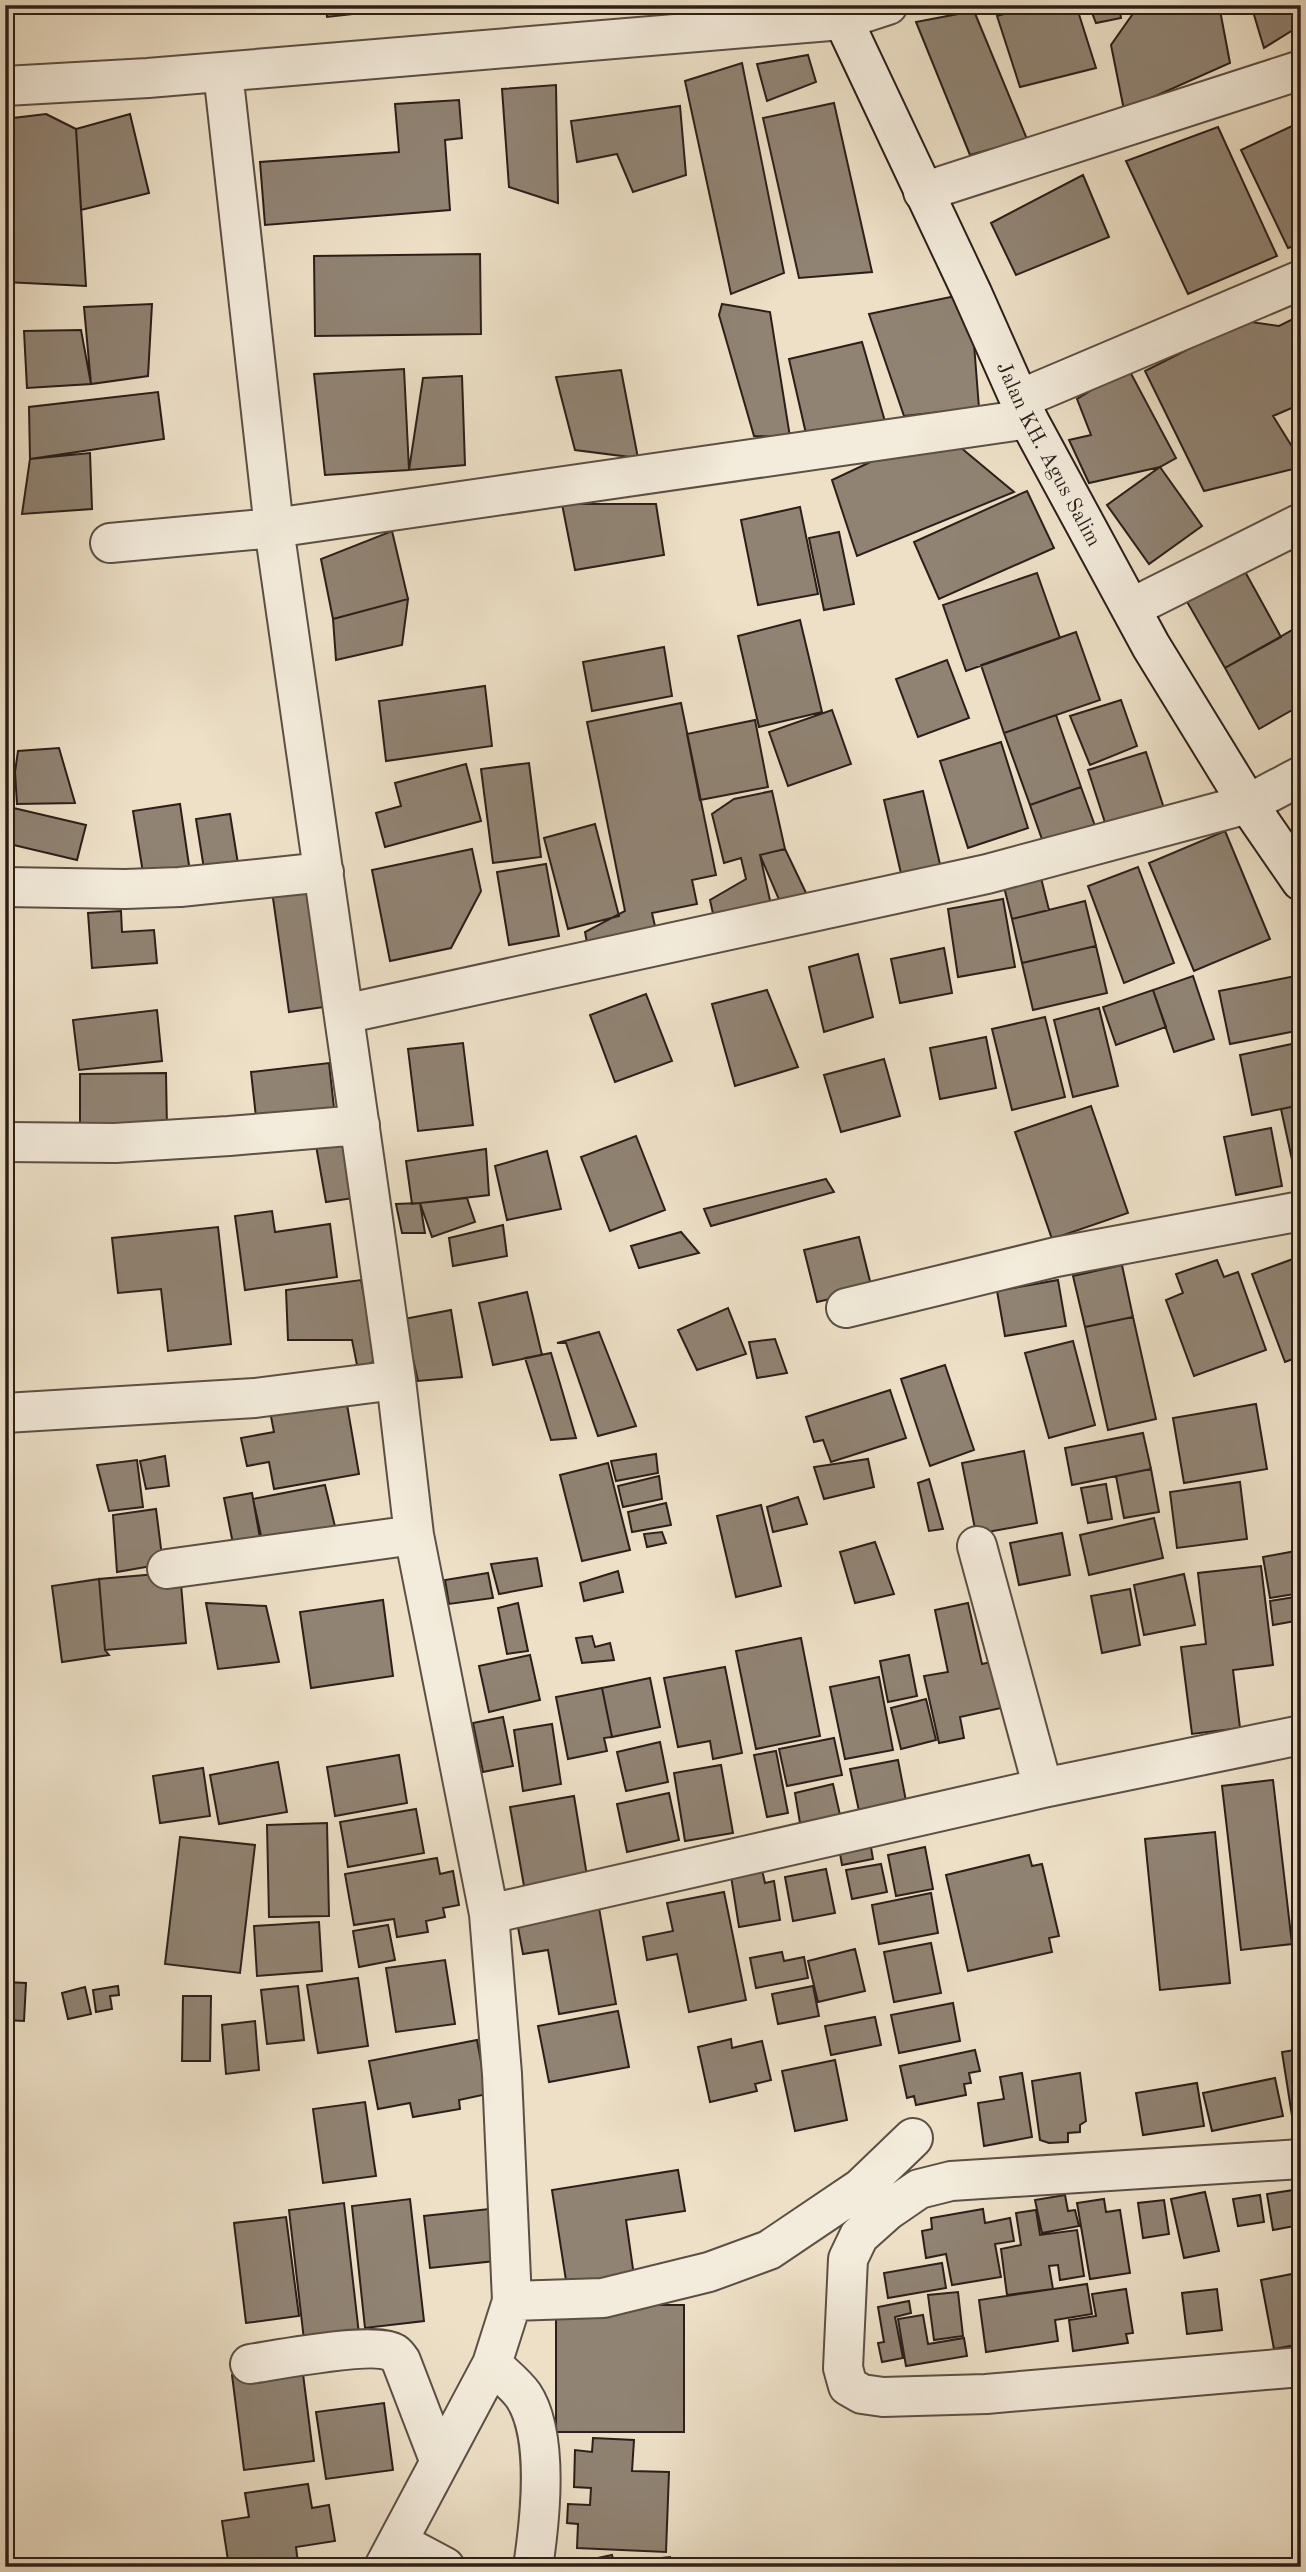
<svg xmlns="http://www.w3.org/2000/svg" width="1306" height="2572" font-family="'Old Standard TT',serif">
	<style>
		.building { fill: #908373; stroke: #2b1f19; stroke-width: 2 }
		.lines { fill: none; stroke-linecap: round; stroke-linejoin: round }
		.street-casing { stroke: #5c4f44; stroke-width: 42 }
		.secondary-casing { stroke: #2b1f19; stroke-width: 42 }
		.street { stroke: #f3ebdb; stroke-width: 38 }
		.secondary { stroke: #f3ebdb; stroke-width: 38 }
		.labels { text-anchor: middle; stroke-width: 6; stroke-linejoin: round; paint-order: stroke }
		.street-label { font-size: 21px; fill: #2b1f19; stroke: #f3ebdb }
	</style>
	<rect width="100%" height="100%" fill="#ede0c7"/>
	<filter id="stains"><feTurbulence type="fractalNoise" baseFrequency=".00286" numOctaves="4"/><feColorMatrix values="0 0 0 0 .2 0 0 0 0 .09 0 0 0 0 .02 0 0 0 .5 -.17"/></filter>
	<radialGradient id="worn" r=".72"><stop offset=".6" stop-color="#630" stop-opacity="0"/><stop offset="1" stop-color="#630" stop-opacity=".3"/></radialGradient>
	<!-- building -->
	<path class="building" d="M326,5H389L390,10L327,17Z
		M491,5H521L493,12Z
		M1036,5H1076L1096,68L1020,87L997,16Z
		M1089,5H1119L1121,18L1096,23Z
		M1139,5H1219L1230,63L1124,110L1111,45Z
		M1251,5H1301V25L1264,48Z
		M974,11L1027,139L970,155L916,22Z
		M808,55L816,82L767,101L757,64Z
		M742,63L784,273L731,294L685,81Z
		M556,85L558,203L509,187L502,89Z
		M459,100L462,138L445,140L450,210L265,225L260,162L399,152L395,104Z
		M834,103L872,272L799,278L763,118Z
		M680,106L686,175L633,192L617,154L577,162L571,121Z
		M46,114L76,129L86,286L5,282V119Z
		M130,114L149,193L81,210L76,129Z
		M1294,125L1301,140V244L1288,248L1241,150Z
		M1218,127L1277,256L1188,294L1126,161Z
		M1083,175L1109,237L1016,275L991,223Z
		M480,254L481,334L315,336L314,256Z
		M970,293L979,408L904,416L869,314Z
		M152,304L148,376L91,384L84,307Z
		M722,304L770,312L790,437L754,436L719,315Z
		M1301,315V404L1273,416L1301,461V467L1204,491L1145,371L1244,321L1279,326Z
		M81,330L91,384L27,388L24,331Z
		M862,342L886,425L807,438L789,359Z
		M1128,368L1176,458L1160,467L1089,483L1069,440L1091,435L1077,399Z
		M404,369L409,470L325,475L314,374Z
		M621,370L638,458L575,450L556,377Z
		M462,376L465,465L409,470L423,378Z
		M158,392L164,439L30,459L29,407Z
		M960,447L1014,492L857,556L832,480L881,457Z
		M90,453L92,509L22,514L30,459Z
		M1160,467L1202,526L1149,564L1107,505Z
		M1027,491L1054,548L939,599L914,542Z
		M562,504H656L664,555L575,570Z
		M800,507L818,594L758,605L741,520Z
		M392,531L408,599L333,619L321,559Z
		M839,532L854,604L824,610L809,538Z
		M1301,538V571L1288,544Z
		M1243,568L1281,637L1225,668L1186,600Z
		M1037,573L1060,638L966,671L943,605Z
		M408,599L402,645L336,660L333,619Z
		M800,620L822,712L759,727L738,636Z
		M1301,625V705L1259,729L1225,668Z
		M1076,632L1100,700L1004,733L981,665Z
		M664,647L672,696L592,711L583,662Z
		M947,660L969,718L918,737L896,679Z
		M485,686L492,746L386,761L379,701Z
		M1121,700L1137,746L1090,765L1070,716Z
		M681,703L716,875L692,880L697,904L652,913L657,935L588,948L585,932L625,911L587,722Z
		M832,710L851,764L788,786L769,732Z
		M1056,715L1081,787L1030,805L1004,733Z
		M755,720L768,787L700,800L687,734Z
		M1001,742L1028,828L968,848L940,761Z
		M5,745H9L5,779Z
		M59,748L75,803L17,804L15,772L18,751Z
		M1146,752L1168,821L1110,838L1088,770Z
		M529,763L541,857L493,863L481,769Z
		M466,764L481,821L385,847L376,813L401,806L395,783Z
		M1081,787L1095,826L1044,845L1030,805Z
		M772,791L785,849L760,855L771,905L714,918L710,900L746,879L741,858L724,863L712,814L734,799Z
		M923,791L942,873L903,882L884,800Z
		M180,804L190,872L144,879L133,811Z
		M5,806L86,825L77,860L5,843Z
		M230,814L239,870L205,875L196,819Z
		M595,824L619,916L568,929L544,838Z
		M1225,831L1270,939L1194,971L1149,863Z
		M472,849L481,891L451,948L390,961L372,870Z
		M785,849L808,897L780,902L760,855Z
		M546,864L559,936L509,945L497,872Z
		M1138,867L1174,963L1124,983L1088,886Z
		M1041,878L1049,910L1012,919L1004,887Z
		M313,886L331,1006L289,1012L272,891Z
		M1003,899L1015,967L958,977L948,909Z
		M1085,901L1096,946L1022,963L1012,919Z
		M121,911L122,932L154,930L157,963L92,968L88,913Z
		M1096,946L1107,993L1033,1010L1022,963Z
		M944,948L952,993L900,1003L891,959Z
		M858,954L873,1017L824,1032L809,967Z
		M1301,975V1030L1230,1044L1219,991Z
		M1193,976L1214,1039L1174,1052L1153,990Z
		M767,990L798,1067L735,1086L712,1004Z
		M1153,990L1166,1027L1116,1045L1103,1007Z
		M646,994L672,1061L615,1082L590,1015Z
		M1099,1008L1118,1086L1073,1097L1054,1020Z
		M157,1010L162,1061L79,1070L73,1020Z
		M1045,1017L1065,1097L1012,1110L992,1029Z
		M986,1037L996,1088L940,1099L930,1048Z
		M1301,1042V1105L1252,1115L1240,1055Z
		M463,1043L473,1125L418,1131L408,1049Z
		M884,1059L900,1116L841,1132L824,1075Z
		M329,1063L335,1117L257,1126L251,1072Z
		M166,1073L167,1130L80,1131V1074Z
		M1301,1105V1168L1294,1169L1281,1109Z
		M1091,1106L1128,1213L1052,1239L1015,1132Z
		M1271,1128L1282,1186L1236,1195L1224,1137Z
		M343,1134L354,1198L326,1202L315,1140Z
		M636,1136L665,1210L610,1231L581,1157Z
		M486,1149L489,1195L412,1204L406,1161Z
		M547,1151L561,1209L507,1220L495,1166Z
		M1301,1168V1204H1300L1294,1169Z
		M826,1179L834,1192L711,1226L704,1209Z
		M467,1198L475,1222L432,1237L420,1203Z
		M420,1203L425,1233H402L396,1204Z
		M272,1211L275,1232L330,1224L337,1277L245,1290L235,1216Z
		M503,1225L507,1256L453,1266L449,1238Z
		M218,1227L231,1344L168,1351L161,1289L118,1293L112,1238Z
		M681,1232L699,1253L639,1268L631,1246Z
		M859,1237L872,1289L817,1302L804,1250Z
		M1301,1256V1356L1285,1362L1252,1274Z
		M1217,1260L1224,1277L1238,1272L1266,1350L1194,1376L1166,1300L1183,1293L1176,1274Z
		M1122,1265L1133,1317L1085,1327L1073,1276Z
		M361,1280L376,1360L358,1370L352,1340H288L286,1290Z
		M1058,1280L1066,1326L1005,1336L997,1291Z
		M527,1292L542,1355L493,1365L479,1303Z
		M728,1308L746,1354L697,1370L678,1330Z
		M451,1310L462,1377L418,1381L404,1319Z
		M1133,1317L1156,1419L1108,1430L1085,1327Z
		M599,1332L636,1426L598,1436L566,1343H557Z
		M775,1339L787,1373L757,1378L749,1342Z
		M1073,1341L1095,1425L1049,1438L1025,1353Z
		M551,1353L576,1438L551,1440L525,1358Z
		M945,1365L974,1450L930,1466L901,1379Z
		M890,1390L906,1438L831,1462L823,1440L814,1442L806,1417Z
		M345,1393L359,1474L274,1489L269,1462L247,1466L241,1438L274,1432L269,1406Z
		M1256,1404L1267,1469L1184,1483L1173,1418Z
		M1143,1433L1151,1469L1072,1485L1065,1448Z
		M1024,1451L1037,1523L976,1534L962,1463Z
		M656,1454L658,1473L616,1481L611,1461Z
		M165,1456L169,1486L146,1489L140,1461Z
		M868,1459L874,1487L824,1499L814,1467Z
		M137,1460L143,1507L109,1511L97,1465Z
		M608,1463L630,1550L582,1561L560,1475Z
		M1151,1469L1159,1512L1124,1518L1116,1476Z
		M659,1476L662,1499L623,1507L618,1486Z
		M929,1479L943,1529L929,1531L918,1483Z
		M1240,1482L1247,1539L1177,1548L1170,1492Z
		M1106,1484L1112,1519L1088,1523L1081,1488Z
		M325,1485L338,1539L265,1554L253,1499Z
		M252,1493L263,1555L236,1559L224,1498Z
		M798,1497L807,1524L773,1532L767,1507Z
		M666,1503L671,1525L632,1532L628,1512Z
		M761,1505L781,1586L736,1597L717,1516Z
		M156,1509L163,1564L117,1572L113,1515Z
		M1154,1518L1163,1558L1089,1575L1080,1535Z
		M662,1532L666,1543L647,1547L644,1534Z
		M1062,1533L1070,1575L1019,1585L1010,1543Z
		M875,1542L894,1594L855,1603L840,1552Z
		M1301,1550V1593L1270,1598L1263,1557Z
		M537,1558L542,1586L499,1594L491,1564Z
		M1261,1566L1273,1665L1233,1670L1240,1728L1192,1734L1181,1647L1206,1644L1198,1573Z
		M618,1571L623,1592L584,1601L580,1583Z
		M180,1572L186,1643L105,1650L99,1579Z
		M488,1573L493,1598L449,1604L445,1580Z
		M1184,1574L1195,1625L1144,1635L1134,1585Z
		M99,1579L105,1650L109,1655L62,1662L52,1586Z
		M1130,1589L1140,1645L1102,1653L1091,1596Z
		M1301,1596V1620L1273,1625L1270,1601Z
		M383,1600L393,1676L311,1688L300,1612Z
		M206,1603L266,1606L279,1662L218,1669Z
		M518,1603L528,1651L507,1654L498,1608Z
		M968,1603L982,1664L991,1662L1001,1708L960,1717L964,1738L939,1743L924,1676L948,1672L935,1610Z
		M592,1636L595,1647L610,1643L614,1660L582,1663L576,1638Z
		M801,1638L820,1736L756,1749L736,1651Z
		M530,1655L540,1700L489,1712L479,1666Z
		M909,1655L917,1696L888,1702L880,1661Z
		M725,1667L742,1753L713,1759L710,1741L678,1747L664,1678Z
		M879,1677L893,1750L845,1759L830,1687Z
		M650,1678L660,1727L612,1737L602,1688Z
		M602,1688L612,1737L604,1738L607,1751L568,1759L556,1697Z
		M926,1699L936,1740L901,1749L891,1708Z
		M503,1717L513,1766L483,1772L473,1723Z
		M552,1724L561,1784L523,1791L514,1730Z
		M834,1738L842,1775L787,1786L779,1749Z
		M660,1742L668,1782L626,1791L617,1752Z
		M776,1751L788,1813L767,1817L754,1755Z
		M399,1755L407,1803L335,1816L327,1767Z
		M898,1760L906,1801L859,1811L850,1769Z
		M278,1762L287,1812L219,1824L210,1775Z
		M721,1765L733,1833L685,1841L674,1773Z
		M203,1768L210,1816L160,1823L153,1776Z
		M1273,1780L1292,1944L1241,1950L1222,1786Z
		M833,1784L840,1815L800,1823L795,1793Z
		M669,1793L679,1840L627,1852L617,1804Z
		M574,1796L587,1876L524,1886L510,1807Z
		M416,1809L424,1853L348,1867L340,1822Z
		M327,1823L329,1916L269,1917L267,1825Z
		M1215,1832L1230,1983L1160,1990L1145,1839Z
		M869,1836L873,1859L842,1865L838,1842Z
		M180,1837L255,1845L240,1973L165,1964Z
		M925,1847L933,1889L896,1896L888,1855Z
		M1029,1855L1032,1866L1042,1864L1059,1936L1049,1938L1052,1952L968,1971L946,1875Z
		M437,1858L440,1874L453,1871L459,1905L443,1908L445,1917L426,1921L428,1932L397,1937L394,1919L354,1925L345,1874Z
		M881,1864L887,1892L852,1899L846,1870Z
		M826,1869L835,1913L793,1921L785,1877Z
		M762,1870L765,1883L774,1881L780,1920L739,1927L731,1876Z
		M724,1892L746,2000L689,2012L677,1954L647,1960L643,1937L673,1931L667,1903Z
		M931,1893L938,1933L879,1944L872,1905Z
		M599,1908L616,2004L559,2014L548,1950L523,1954L517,1922Z
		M319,1922L322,1971L257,1976L254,1926Z
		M388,1925L395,1960L359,1967L353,1931Z
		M931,1943L941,1993L894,2002L884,1952Z
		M855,1949L865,1991L818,2002L808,1961Z
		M782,1952L784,1961L804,1957L808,1978L756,1988L750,1958Z
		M445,1960L455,2024L396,2032L386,1968Z
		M358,1978L368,2046L318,2053L307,1985Z
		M5,1982L26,1983L24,2021L5,2020Z
		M118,1986L119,1995L110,1996L112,2009L96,2012L93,1990Z
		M298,1986L304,2040L267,2044L261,1990Z
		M813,1986L819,2016L778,2024L772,1994Z
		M85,1987L91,2014L68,2019L62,1993Z
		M183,1996H211L210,2061H182Z
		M953,2003L960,2041L899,2053L891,2015Z
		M618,2011L629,2067L549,2082L538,2026Z
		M875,2017L881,2045L831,2055L825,2026Z
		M255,2021L259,2070L226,2074L222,2025Z
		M731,2039L732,2048L762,2041L771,2080L755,2084L757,2091L710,2102L698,2047Z
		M477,2040L487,2094L459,2100L460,2109L413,2117L410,2103L378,2109L369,2061Z
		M1301,2049V2115L1292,2116L1282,2052Z
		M975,2050L980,2071L969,2073L971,2083L964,2084L966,2095L916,2105L914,2096L907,2098L900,2066Z
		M835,2060L847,2120L795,2131L782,2071Z
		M1022,2073L1032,2137L984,2146L978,2103L1004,2099L1000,2077Z
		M1080,2073L1086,2121L1080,2125V2132L1068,2133V2142L1049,2143L1040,2140L1032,2081Z
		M1275,2078L1283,2116L1212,2131L1203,2093Z
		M1197,2083L1204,2126L1143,2135L1136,2093Z
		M365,2102L376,2176L323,2183L313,2109Z
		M678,2170L685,2211L626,2220L634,2276L567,2287L552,2190Z
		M1294,2190L1300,2225L1273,2230L1267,2194Z
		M1205,2192L1219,2251L1184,2258L1171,2199Z
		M1065,2195L1068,2211L1075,2210L1079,2226L1042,2233L1035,2200Z
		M1260,2195L1264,2222L1238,2226L1233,2199Z
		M410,2199L424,2321L365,2328L352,2206Z
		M1104,2199L1106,2212L1120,2210L1130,2273L1090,2279L1077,2203Z
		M1164,2200L1169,2234L1143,2238L1138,2203Z
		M344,2203L359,2334L304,2340L289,2210Z
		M489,2209L495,2261L430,2268L424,2216Z
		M983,2209L985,2223L1010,2218L1014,2241L995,2244L1001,2277L952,2285L946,2254L926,2258L922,2231L932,2229L931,2218Z
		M1036,2210L1040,2235L1077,2230L1084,2276L1060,2280L1058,2265L1049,2266L1053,2289L1007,2295L1001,2249L1021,2245L1016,2213Z
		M286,2217L299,2316L246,2323L234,2223Z
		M942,2263L946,2288L888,2298L884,2273Z
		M1297,2273L1301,2295V2344L1274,2349L1261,2280Z
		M1087,2284L1092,2314L1055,2320L1058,2341L986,2352L979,2300Z
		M1126,2289L1133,2333L1126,2334L1128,2343L1073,2351L1069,2320L1096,2316L1092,2294Z
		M1217,2289L1222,2330L1187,2334L1182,2293Z
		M958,2292L963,2336L934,2340L928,2295Z
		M909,2301L911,2313L895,2317L903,2358L882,2362L878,2343L884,2342L878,2307Z
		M556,2305H684V2432H556Z
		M923,2315L928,2344L964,2338L967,2356L906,2366L898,2319Z
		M302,2366L314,2461L244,2470L232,2375Z
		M384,2403L393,2470L326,2479L316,2412Z
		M593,2438L634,2440L632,2471L669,2472L666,2552L577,2548L578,2524L567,2523L568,2504L590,2505L591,2488L574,2487L575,2450L592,2452Z
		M308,2484L312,2508L329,2505L335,2541L296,2547L298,2563L309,2561L310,2567H229L222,2521L249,2517L245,2493Z
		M612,2555L614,2564L634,2560L636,2567H589L588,2560Z
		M670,2557L671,2567H643L642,2560Z"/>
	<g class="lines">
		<defs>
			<path id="street" d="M223,72L274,528L396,1380L414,1535L489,1914L502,2074L512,2301L492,2364L384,2567
				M5,86L148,78L842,20L888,5
				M923,192L1301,70
				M1020,399L1301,280
				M110,543L274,528L1028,419
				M1131,608L1301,523
				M5,887L125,889L180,887L324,872
				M344,1014L987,874L1248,804L1301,776
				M5,1142L115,1143L229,1136L360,1125
				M846,1308L1056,1257L1301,1211
				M5,1413L255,1398L396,1380
				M977,1546L1043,1788
				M167,1569L414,1535
				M489,1914L1043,1788L1301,1735
				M1301,2159L951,2181L919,2189L887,2211L859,2236L848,2259L843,2368L848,2386L862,2394L883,2397L986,2394L1301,2367
				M512,2301L603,2298L709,2272L769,2250L861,2188L913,2138
				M250,2364C277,2360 374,2341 394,2353C397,2355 399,2358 401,2361L439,2460
				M492,2364C502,2374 515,2384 523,2395C550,2435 540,2521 533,2567
				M398,2542L445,2567"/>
			<g id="secondary">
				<path id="s1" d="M836,5L972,293L1028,419L1151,646L1248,804L1301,881"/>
			</g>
		</defs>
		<!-- street casing -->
		<use href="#street" class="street-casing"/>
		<!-- secondary casing -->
		<use href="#secondary" class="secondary-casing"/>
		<!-- street -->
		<use href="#street" class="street"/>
		<!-- secondary -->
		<use href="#secondary" class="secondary"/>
	</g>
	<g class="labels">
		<!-- street labels -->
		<g class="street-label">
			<text dy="7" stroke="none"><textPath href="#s1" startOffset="497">Jalan KH. Agus Salim</textPath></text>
		</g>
	</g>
	<!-- margin -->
	<rect width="1306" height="2572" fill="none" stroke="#ede0c7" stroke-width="28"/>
	<rect x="7" y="7" width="1292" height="2558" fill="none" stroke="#2b1f19" stroke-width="3.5"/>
	<rect x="14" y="14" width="1278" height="2544" fill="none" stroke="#2b1f19" stroke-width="2"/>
	<rect width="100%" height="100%" filter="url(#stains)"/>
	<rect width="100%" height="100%" fill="url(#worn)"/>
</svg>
